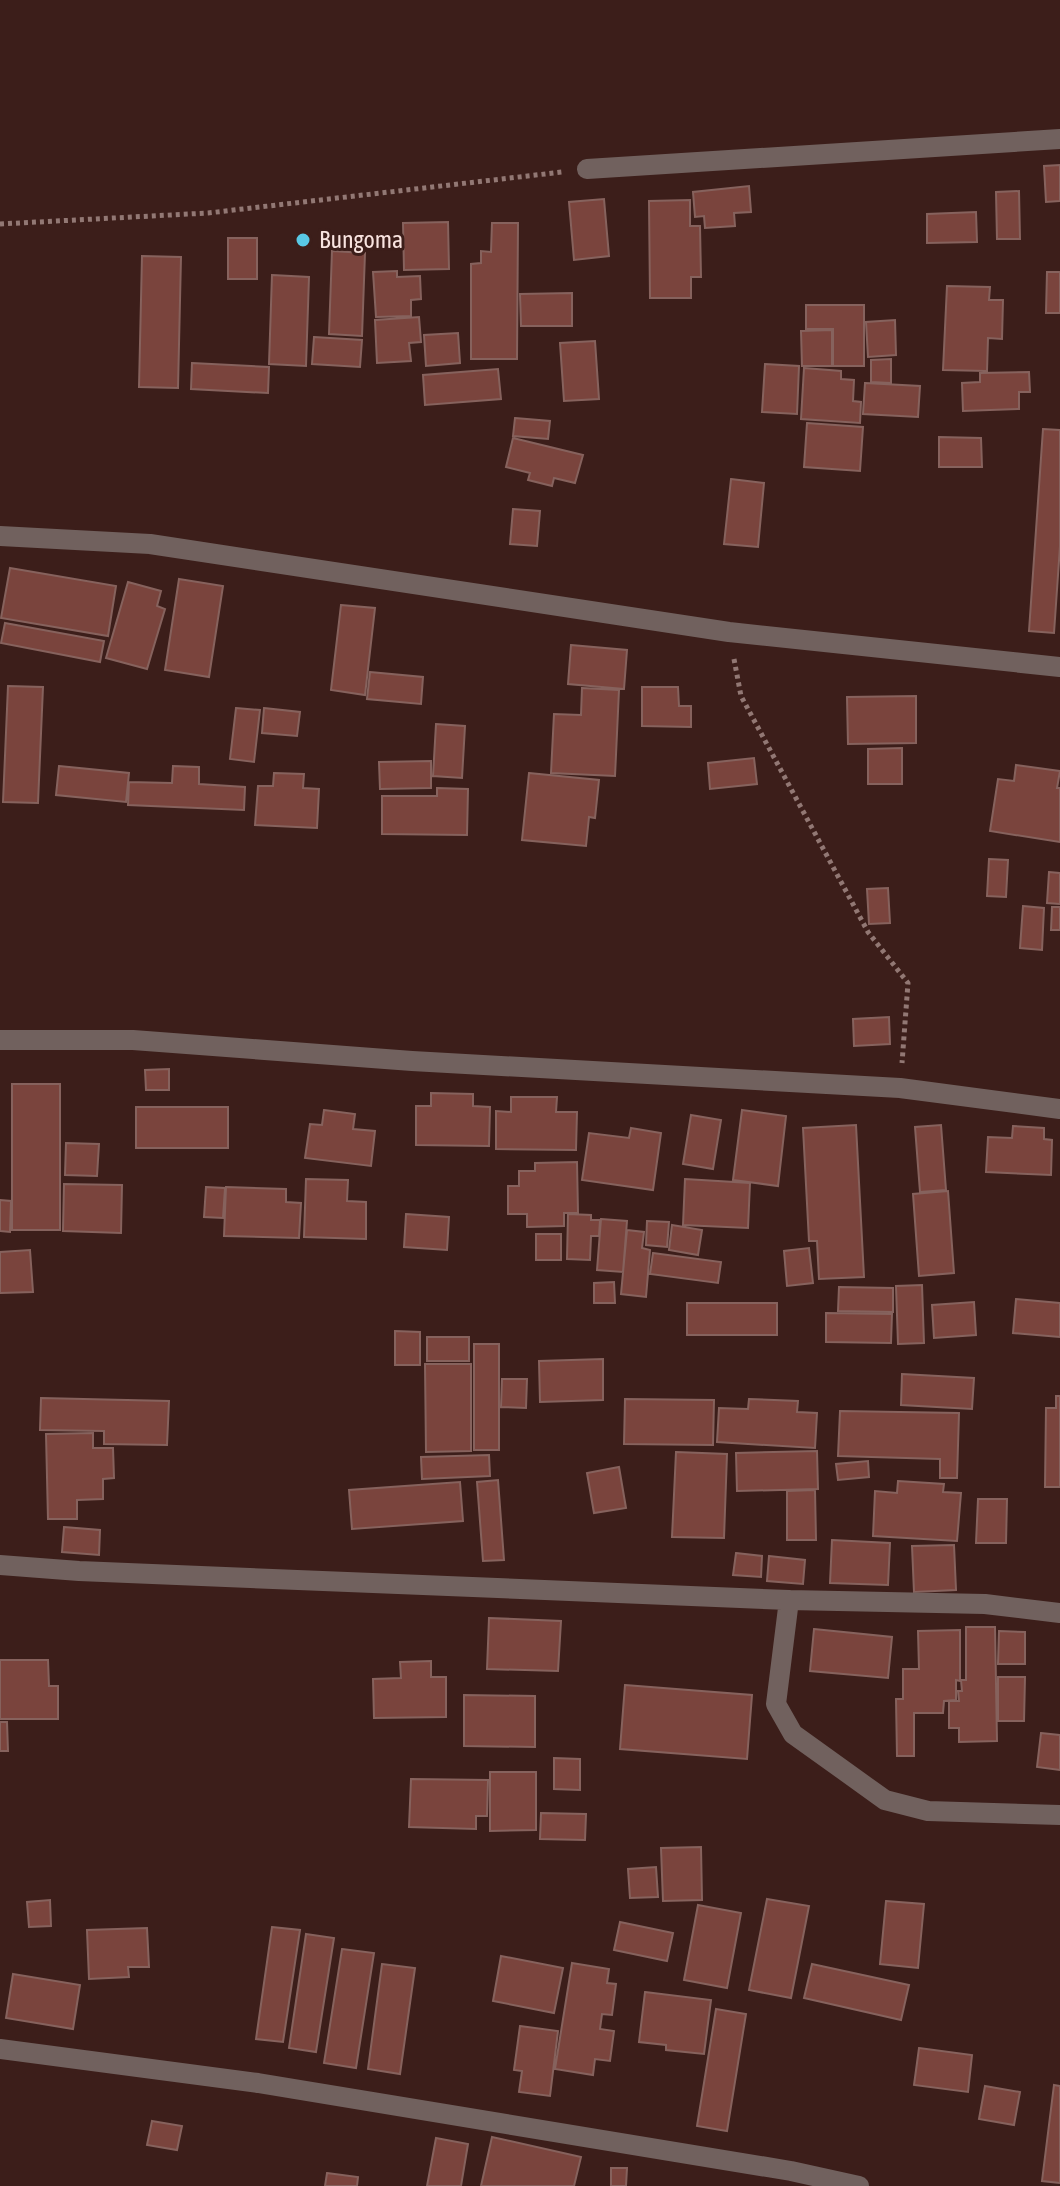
<svg xmlns="http://www.w3.org/2000/svg" width="1060" height="2186" font-family="'Asap Condensed',sans-serif">
	<style>
		.building { fill: #7a443d; stroke: #86625d; stroke-width: 2 }
		.lines { fill: none; stroke-linecap: round; stroke-linejoin: round }
		.path { stroke: #927874; stroke-width: 5; stroke-dasharray: 4 4; stroke-linecap: butt }
		.street { stroke: #71615e; stroke-width: 20 }
		.poi-dot { fill: #59c8e5; stroke: #3c1e1a; stroke-width: 3 }
		.labels { text-anchor: middle; stroke-width: 6; stroke-linejoin: round; paint-order: stroke }
		.poi-label { font-size: 24px; fill: #f9e4e0; stroke: #3c1e1a; text-anchor: start }
	</style>
	<rect width="100%" height="100%" fill="#3c1e1a"/>
	<!-- building -->
	<path class="building" d="M1060,165V201L1046,202L1044,166Z
		M749,186L751,212L734,213L735,226L705,228L704,216L695,217L693,192Z
		M1019,191L1020,239H997L996,192Z
		M604,199L609,256L574,260L569,202Z
		M690,200V226H700L701,277H691V298H650L649,201Z
		M976,212L977,242L927,243V214Z
		M448,222L449,269L404,270L403,223Z
		M492,223H518L517,359H471V264L481,263V251L491,252Z
		M228,238H257V279H228Z
		M332,251L365,253L362,336L329,334Z
		M142,256L181,257L178,388L139,387Z
		M397,271V277L420,276L421,299L411,300V316L376,317L373,272Z
		M1047,272H1060V313H1046Z
		M272,275L309,277L306,366L269,364Z
		M947,286L990,287L989,300H1003L1002,339L988,338L987,371L943,370Z
		M572,293V326H521L520,294Z
		M806,305H864V366H833V329H806Z
		M419,317L421,342L409,343L411,361L377,363L375,320Z
		M895,320L896,355L868,357L866,322Z
		M832,330V366H802L801,331Z
		M458,333L460,363L426,366L424,335Z
		M314,337L362,340L360,367L312,364Z
		M595,341L599,399L564,401L560,343Z
		M891,359V383L871,382V360Z
		M192,363L269,367L268,393L191,389Z
		M765,364L799,366L797,414L762,412Z
		M804,368L841,371V379L854,380L853,401L861,402L860,423L801,419Z
		M498,369L501,399L425,405L423,375Z
		M1029,372L1030,392H1019V409L963,411L962,383L980,382V373Z
		M865,383L920,386L918,417L863,414Z
		M515,418L550,421L548,439L513,436Z
		M807,423L863,427L860,471L804,467Z
		M1043,429L1060,430V546L1054,633L1029,631Z
		M939,437L981,438L982,467H939Z
		M513,438L583,455L575,483L554,478L552,486L528,480L530,473L506,467Z
		M731,479L764,483L758,547L724,544Z
		M513,509L540,511L537,546L510,544Z
		M10,568L116,586L108,636L1,618Z
		M179,579L223,586L209,677L165,670Z
		M128,582L161,591L157,606L165,609L147,669L106,658Z
		M341,605L375,608L365,695L331,690Z
		M5,623L104,641L100,662L1,643Z
		M571,645L627,650L624,689L568,684Z
		M370,672L423,677L421,704L367,699Z
		M8,686L43,687L38,803L3,802Z
		M642,687H678L679,706H691V727L642,726Z
		M582,688L619,690L615,776L551,773L554,714L581,715Z
		M916,696V743L848,744L847,697Z
		M236,708L260,710L254,762L230,759Z
		M264,708L300,712L297,736L262,733Z
		M436,724L465,726L462,778L433,776Z
		M902,748V784H868V749Z
		M754,758L757,784L710,789L708,763Z
		M431,761V788L380,789L379,762Z
		M1016,765L1060,771L1057,788H1060V842L990,831L998,779L1014,781Z
		M59,766L129,773L126,802L56,795Z
		M173,766L199,767V784L245,787L244,810L128,805L129,782L172,783Z
		M274,773L304,774L303,788L319,789L317,828L255,825L258,786H273Z
		M529,773L599,780L595,818L589,817L586,846L522,840Z
		M437,788L468,789L467,835L382,834V796H437Z
		M989,859L1008,860L1006,897L987,896Z
		M1049,872L1060,873V904L1047,903Z
		M888,888L890,923L869,924L867,889Z
		M1023,906L1044,908L1042,950L1020,948Z
		M1052,907H1060V930H1051Z
		M889,1017L890,1044L854,1046L853,1019Z
		M169,1069V1090H146L145,1070Z
		M12,1084H60V1230H12Z
		M431,1093L473,1094V1106L490,1107L489,1146L416,1145V1106H431Z
		M511,1097H557L556,1112H577L576,1150L496,1149V1111L511,1112Z
		M136,1107H228V1148H136Z
		M324,1110L355,1114L353,1129L375,1131L371,1166L305,1158L310,1124L322,1125Z
		M742,1110L786,1116L778,1186L733,1180Z
		M691,1115L721,1120L713,1169L683,1164Z
		M856,1125L864,1277L819,1279L817,1241H809L803,1128Z
		M941,1125L946,1190L920,1192L915,1127Z
		M1013,1126L1044,1128V1139L1052,1140L1051,1175L986,1172L988,1137L1012,1138Z
		M631,1128L661,1133L653,1190L582,1180L589,1133L629,1138Z
		M66,1143L99,1144L97,1176L65,1175Z
		M577,1162L578,1213H564V1226L527,1227V1214H508V1186H519V1171H535V1163Z
		M306,1179L348,1180L347,1201L366,1202V1239L304,1237Z
		M685,1179L750,1183L748,1228L683,1225Z
		M64,1184L122,1185L121,1233L63,1231Z
		M206,1187L225,1188L223,1218L204,1217Z
		M226,1187L286,1189V1202L301,1203L299,1238L224,1236Z
		M948,1191L954,1273L919,1276L913,1194Z
		M0,1200L11,1201L10,1232L0,1231Z
		M406,1214L449,1217L447,1250L404,1247Z
		M568,1214L591,1215V1220H600L599,1236H591L590,1260L567,1259Z
		M601,1219L627,1221L623,1272L597,1270Z
		M647,1221L669,1222L667,1247L646,1245Z
		M672,1225L702,1230L698,1255L669,1250Z
		M627,1230L644,1232L642,1248L650,1250L646,1297L621,1294Z
		M536,1234H561V1260H536Z
		M809,1248L813,1283L787,1286L784,1251Z
		M30,1250L33,1292L0,1293V1252Z
		M653,1253L721,1262L718,1283L650,1274Z
		M614,1282L615,1303H594V1283Z
		M922,1285L924,1343L898,1344L896,1286Z
		M839,1287L893,1288V1312L838,1311Z
		M1016,1299L1060,1303V1337L1013,1333Z
		M974,1302L976,1335L934,1338L932,1305Z
		M687,1303H777V1335H687Z
		M826,1313L892,1314L891,1343L826,1342Z
		M395,1331L420,1332V1365H395Z
		M427,1337H469V1361H427Z
		M474,1344H499V1450H474Z
		M603,1359V1400L540,1402L539,1361Z
		M425,1364H471V1451L426,1452Z
		M902,1374L974,1378L972,1409L901,1405Z
		M502,1379H527L526,1408L501,1407Z
		M1056,1396H1060V1487H1045L1046,1408H1056Z
		M41,1398L169,1401L167,1445L104,1444V1431L40,1430Z
		M625,1399L714,1400L713,1445L624,1444Z
		M749,1399L798,1401L797,1412L817,1413L815,1448L717,1442L719,1408L748,1409Z
		M840,1411L959,1413L957,1478H940V1459L838,1456Z
		M93,1433V1448H113L114,1478L103,1479V1499L77,1500V1519H48L46,1434Z
		M817,1451L818,1489L737,1491L736,1453Z
		M676,1452L727,1454L724,1538L672,1537Z
		M489,1455L490,1476L422,1479L421,1457Z
		M868,1461L869,1477L838,1480L836,1464Z
		M619,1467L626,1508L594,1513L587,1473Z
		M498,1480L504,1560L483,1561L477,1482Z
		M898,1481L944,1484L943,1492L961,1493L957,1541L873,1536L875,1491L897,1493Z
		M460,1482L463,1521L352,1529L349,1490Z
		M815,1490L816,1540H787V1491Z
		M978,1499H1007L1006,1543H976Z
		M64,1527L100,1530L99,1555L62,1552Z
		M832,1540L890,1543L888,1585L830,1583Z
		M954,1545L956,1590L914,1592L912,1546Z
		M736,1553L762,1556L761,1577L733,1575Z
		M769,1556L805,1560L803,1584L767,1581Z
		M489,1618L561,1621L558,1671L487,1669Z
		M966,1627H995L997,1741L959,1742V1728H949V1701H959L958,1691H962L961,1680H966Z
		M814,1629L892,1637L888,1678L810,1671Z
		M960,1630V1681L956,1680V1700L944,1701L943,1713H914V1756H897L896,1699H903V1669H919L918,1631Z
		M999,1631L1025,1632V1664H998Z
		M0,1660H48L49,1686H58V1719H0Z
		M431,1661V1677H446V1717L374,1718L373,1679L401,1678L400,1662Z
		M998,1677H1025L1024,1721H998Z
		M625,1685L752,1695L747,1759L620,1749Z
		M464,1695L535,1696V1747L464,1746Z
		M0,1722H7L8,1751H0Z
		M1041,1733L1060,1735V1770L1037,1767Z
		M554,1758L580,1759V1790L554,1789Z
		M490,1772H536V1830L490,1831Z
		M411,1779L488,1780L487,1816H476V1829L409,1827Z
		M541,1813L586,1814L585,1840L540,1839Z
		M701,1847L702,1900L663,1901L661,1848Z
		M656,1867L658,1897L630,1898L628,1869Z
		M767,1899L809,1906L791,1998L749,1990Z
		M50,1900L51,1926L29,1927L27,1902Z
		M886,1901L924,1904L918,1968L880,1964Z
		M698,1905L741,1913L727,1988L684,1980Z
		M620,1922L673,1933L667,1961L614,1950Z
		M272,1927L300,1930L283,2042L256,2039Z
		M147,1928L149,1967H128L129,1977L89,1979L87,1930Z
		M306,1934L334,1938L316,2052L289,2048Z
		M342,1949L374,1953L356,2068L324,2063Z
		M501,1956L563,1968L554,2013L493,2001Z
		M572,1963L609,1969L607,1983L616,1984L612,2015L602,2014L600,2029L614,2031L610,2061L595,2059L593,2075L555,2069Z
		M382,1964L415,1968L400,2074L368,2069Z
		M812,1964L909,1985L901,2020L804,1998Z
		M13,1974L80,1985L73,2029L6,2018Z
		M645,1992L711,2000L704,2054L666,2050V2045L639,2042Z
		M716,2009L746,2014L727,2131L697,2126Z
		M520,2026L558,2031L550,2096L519,2092L522,2071L514,2070Z
		M919,2048L972,2055L968,2092L914,2085Z
		M1054,2085L1060,2086V2183L1042,2181Z
		M985,2086L1020,2092L1014,2125L979,2119Z
		M152,2121L182,2126L177,2150L147,2145Z
		M492,2137L581,2157L574,2186H481Z
		M436,2138L468,2144L461,2186H427Z
		M611,2168H627L626,2186H611Z
		M327,2173L358,2177L357,2186H325Z"/>
	<g class="lines">
		<!-- path -->
		<path class="path" d="M0,224L208,213L562,172
			M734,659L741,696L868,932L908,983L902,1063"/>
		<!-- street -->
		<path class="street" d="M587,169L1060,139
			M0,536L150,544L729,632L1060,667
			M0,1040H133L412,1061L900,1088L1060,1109
			M0,1565L79,1571L789,1600L985,1604L1060,1613
			M789,1600L776,1704L793,1734L885,1800L928,1811L1060,1815
			M0,2049L258,2083L791,2171L859,2186"/>
	</g>
	<!-- markers -->
	<circle class="poi-dot" cx="303" cy="240" r="8"/>
	<g class="labels">
		<!-- poi labels -->
		<g class="poi-label">
			<text x="319" y="248">Bungoma</text>
		</g>
	</g>
</svg>
